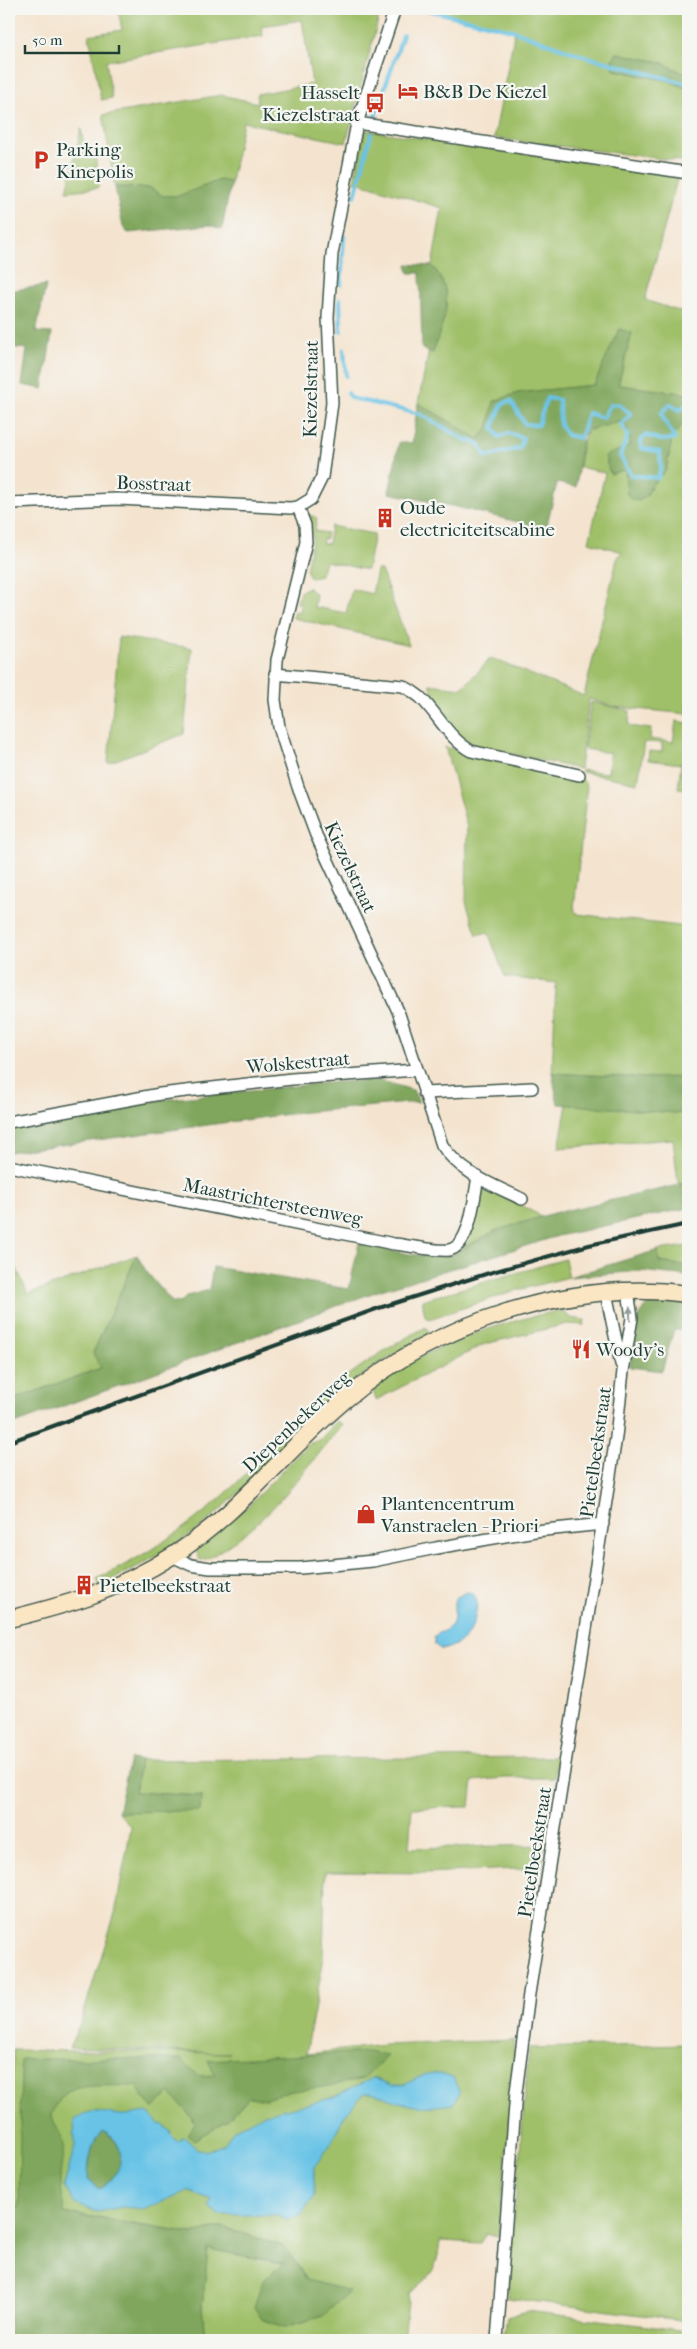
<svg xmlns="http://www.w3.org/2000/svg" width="697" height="2349" font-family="'IM FELL French Canon',serif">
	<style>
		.green { fill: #9fbf68; stroke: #5f7e4e }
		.forest { fill: #7fa65c; stroke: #4f7248 }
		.water { fill: #68c3e6; stroke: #44808d; fill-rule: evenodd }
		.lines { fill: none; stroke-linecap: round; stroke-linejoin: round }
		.stream { stroke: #68c3e6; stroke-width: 4 }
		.minor-casing { stroke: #3f564b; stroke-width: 14 }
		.secondary-casing { stroke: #3f564b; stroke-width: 19 }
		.minor { stroke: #fff; stroke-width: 11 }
		.secondary { stroke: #fbe6c4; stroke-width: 16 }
		.rail { stroke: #1f3d34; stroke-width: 4 }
		.oneway { fill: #8f9e9a }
		.labels { text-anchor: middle; stroke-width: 4.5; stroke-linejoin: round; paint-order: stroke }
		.poi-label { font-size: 19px; fill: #1f3d34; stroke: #f6f6f2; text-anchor: start }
		.street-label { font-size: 19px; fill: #1f3d34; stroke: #f6f6f2 }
	</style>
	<rect width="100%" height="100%" fill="#f6f6f2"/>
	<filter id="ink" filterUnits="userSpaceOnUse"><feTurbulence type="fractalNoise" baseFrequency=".02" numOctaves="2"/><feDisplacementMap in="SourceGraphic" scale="10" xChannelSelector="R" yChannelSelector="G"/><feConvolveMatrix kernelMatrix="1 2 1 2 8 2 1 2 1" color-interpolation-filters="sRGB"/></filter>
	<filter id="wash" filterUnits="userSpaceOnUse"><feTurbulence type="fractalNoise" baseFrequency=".0096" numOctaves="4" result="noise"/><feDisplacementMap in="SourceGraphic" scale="20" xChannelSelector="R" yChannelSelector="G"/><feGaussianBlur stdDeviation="1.12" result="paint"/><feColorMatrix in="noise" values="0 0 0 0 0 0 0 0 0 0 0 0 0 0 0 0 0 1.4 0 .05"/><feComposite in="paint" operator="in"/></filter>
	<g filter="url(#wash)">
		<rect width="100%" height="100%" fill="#f4e4cf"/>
		<!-- green -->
		<path class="green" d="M118,9H381L346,143L243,122L231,182L220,180L178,196H163L150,188L115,187L103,115L221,95L258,103L257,94L312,84L302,20L262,26L263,36L106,61L112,98L101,100L89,35L122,30Z
			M415,9H688V75L660,62L617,53L612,60L614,70L670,81L688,89V162L494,138L515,30Z
			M81,129L86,156L95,155L100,185L97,188L67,191Z
			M365,130L678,176L645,300L688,314V394L618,385L632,333L594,385L518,393L479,440L418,403L429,351L433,352L438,273L432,266L442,208L354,181Z
			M624,420L630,437L625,470L647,495L651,486L666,470L672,438L684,422L688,420V714L615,707L589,699L580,769L475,746C447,730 439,713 430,684L462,688L491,658L584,696L617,559L622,552L589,542L605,473L579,467C584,424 584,432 624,420Z
			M306,513L317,518L315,531L327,533L326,539H323L322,543L328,544L331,526L374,534L367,570L325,561L321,575L310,578L306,569L313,537Z
			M377,570H381L409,645L293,618L295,611L300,612L301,604L297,603L300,592L308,587L316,595L314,607L346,613L352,589L372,594Z
			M119,637L192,648L184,734L108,763Z
			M591,702L630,711L629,726L651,729L650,739L673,742L676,721L688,723V789L678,788L681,764L648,760L649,751L662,752V743L644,742L638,783L581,772V770L608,773L610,753L584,749Z
			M445,747L578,782L579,779L583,780L587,787L574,909L577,914L688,927V1077L642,1078L552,1073L556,983L505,977L488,932L477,935L466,902L467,827Z
			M567,1104L688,1114V1183L678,1184L673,1139L559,1148Z
			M489,1189L543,1217L495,1231L461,1249L470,1239L480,1195Z
			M688,1246V1266L659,1262L658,1250Z
			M10,1253L28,1294L137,1255L93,1353L101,1368L9,1401Z
			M565,1259L569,1277L518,1290L429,1319L425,1316L422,1300Z
			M561,1310L571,1318L585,1320L584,1325L567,1324L485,1344L376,1400L372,1389C385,1380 399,1369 413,1361C459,1335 510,1321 561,1310Z
			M426,1327L430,1333C395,1353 360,1374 330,1402C284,1443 245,1493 195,1531C166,1553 133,1569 100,1586L97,1579C143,1557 185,1530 223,1496C251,1470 276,1442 303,1415C340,1378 380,1351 426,1327Z
			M336,1421L342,1425C305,1470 272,1518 223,1549C215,1554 209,1560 200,1560L196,1551L200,1547L249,1505L308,1444L320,1440Z
			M557,1757L555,1778H505L473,1781L470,1807L412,1808L409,1848L545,1845L541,1872L516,1869L425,1873L325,1872L323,1963L306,2054L384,2045L514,2040L515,2068L498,2237L486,2234L480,2243L440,2241C437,2270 432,2275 409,2293L404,2340H205L202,2307L208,2249L285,2264L262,2319L284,2327L323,2316L307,2280L285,2247L223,2227L192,2234L93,2217L9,2207L13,2050L230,2053L69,2048L81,2021L115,1913L131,1827L118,1812L200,1810L201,1796L135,1792L140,1760Z
			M688,2044V2321L507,2298L529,2048Z
			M527,2311L688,2331V2340H503L507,2317Z"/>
		<!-- forest -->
		<path class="forest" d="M617,53L660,62L688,75V89L670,81L614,70L612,60Z
			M220,180L231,182L222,229L209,225L128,233L123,227L115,187L150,188L163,196H178Z
			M407,264L432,266C458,295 443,320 433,353L422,349L420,273H409Z
			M46,285L36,332L52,333L43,389L22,385L27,349L9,347V291Z
			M619,329L632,333L618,385L688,394V420L684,422L672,438L666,470L651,486L647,495L639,501L632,500L627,494L625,470L610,474L605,456L629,446L630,437L624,421L588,430L582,437L576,487L557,483L546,529L461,508L389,493L399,442L412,443L418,403L479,439L488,428L494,401L518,393L594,385Z
			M552,1073L642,1078L688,1077V1114L558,1104Z
			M378,1080L413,1090L419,1102L296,1113L9,1152V1127L160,1100L325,1083Z
			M688,1183V1208L558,1236L378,1291L9,1426V1401L101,1368L93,1353L137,1255L146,1271L172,1302L180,1303L187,1296L209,1290L213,1267L349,1289L359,1243C388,1249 423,1261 453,1254L495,1231L550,1214Z
			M658,1250L659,1262L688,1266V1276L640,1271L569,1277Z
			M678,1302L688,1303V1331L674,1330L662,1371L630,1367C632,1353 634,1309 650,1304C658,1301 669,1303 678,1302Z
			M130,1759L140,1760L135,1792L201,1796L200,1811L118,1812Z
			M369,2052L387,2056L364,2078L330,2086L285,2092L266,2099L249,2097L228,2120L194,2140L187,2134L195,2124L192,2118L170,2093L152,2109L136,2086C121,2086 85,2084 72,2090C62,2094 56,2105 51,2114L64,2145L60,2175L64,2213L192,2234L223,2227L285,2247L307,2280L350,2291L323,2316L284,2327L262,2319L254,2307L263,2281L284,2263L208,2249L202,2307L205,2340H9V2207H19L21,2059H181L199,2076L215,2075L208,2060Z
			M102,2131C131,2145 123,2175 100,2189L88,2180C89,2162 90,2145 102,2131Z"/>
		<!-- water -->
		<path class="water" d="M467,1592L473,1593L477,1601C476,1627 468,1643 442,1650L435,1645L434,1636C439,1633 447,1630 451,1626C456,1621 453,1606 455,1598Z
			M439,2073L453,2077L460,2093L453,2104C438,2106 421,2108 406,2104C391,2101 380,2092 364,2093L344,2116L330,2145L314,2167V2195L302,2215L286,2220L277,2215H219L208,2206L212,2200L187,2191L145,2209L123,2207L97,2212L75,2204L64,2186L75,2146L74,2120C93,2106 102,2114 123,2115C131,2115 139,2113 147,2112L160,2125L162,2124L171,2132L170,2134L178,2142L184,2137L196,2148L206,2152L224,2144L235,2129L265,2114L331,2098L373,2078L392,2085H404L422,2076ZM102,2131C131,2143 123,2176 100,2189L88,2180C88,2162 90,2145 102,2131Z"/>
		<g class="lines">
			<!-- stream -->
			<path class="stream" d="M423,9L512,30L580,55L688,84
				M374,119L403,35
				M355,196L371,134
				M341,285L344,236
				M340,299L341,331
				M344,349L346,376
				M348,393L351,398L420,414L464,439L479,444L486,457L520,448L523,438L508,433L499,437L493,427L502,404L511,401L525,424L538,425L547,398L559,400L560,425L567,435L580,438L588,413L603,418L610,405L618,404L631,414L621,425L628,435L620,456L631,475L658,478L661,467L660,452L641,448V440L646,435L661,440L675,439L661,414L670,404L679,410L688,404"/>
		</g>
	</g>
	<g filter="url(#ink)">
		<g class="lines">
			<defs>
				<path id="minor" d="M357,123L688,173
					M9,503L119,499L290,508L298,507L311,499L322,477L332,403L328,317L332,254L357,123L395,9
					M298,507L305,525L306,542L277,660L275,700L279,727L298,787L316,835L398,1011L442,1145C460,1173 493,1185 522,1199
					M275,674L403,686C409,689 415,693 420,697C438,714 448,738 471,751L579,775
					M424,1093L532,1088
					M9,1122L160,1094L292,1079L416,1070
					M9,1166L394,1244C407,1245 438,1252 449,1250C471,1246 474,1196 478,1177
					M606,1293L621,1364
					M172,1556L191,1565L210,1568H301L373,1561L436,1548L535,1531L603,1524
					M497,2340L516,2092L529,1994L616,1437L623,1371L632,1318L628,1291"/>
				<path id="secondary" d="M9,1619C70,1604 118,1590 172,1556C239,1514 286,1449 346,1399C435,1323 572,1278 688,1294"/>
			</defs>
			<!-- minor casing -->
			<use href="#minor" class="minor-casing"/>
			<!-- secondary casing -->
			<use href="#secondary" class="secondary-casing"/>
			<!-- minor -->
			<use href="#minor" class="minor"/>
			<!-- secondary -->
			<use href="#secondary" class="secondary"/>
			<!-- rail -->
			<path class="rail" d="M9,1442L379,1308L489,1273L589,1245L688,1224"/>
		</g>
		<!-- one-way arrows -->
		<defs><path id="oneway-solid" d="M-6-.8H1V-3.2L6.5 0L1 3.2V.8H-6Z" transform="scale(1.25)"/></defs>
		<use class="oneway" href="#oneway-solid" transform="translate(630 1314) rotate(-93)"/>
	</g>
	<!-- icons -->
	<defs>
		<symbol id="hotel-bare" viewBox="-9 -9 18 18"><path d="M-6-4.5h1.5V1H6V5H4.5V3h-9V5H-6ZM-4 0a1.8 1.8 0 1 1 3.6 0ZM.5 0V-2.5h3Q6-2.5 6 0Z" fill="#c8321e" stroke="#f6f6f2" stroke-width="2.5" paint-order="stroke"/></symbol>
		<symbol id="bus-bare" viewBox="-9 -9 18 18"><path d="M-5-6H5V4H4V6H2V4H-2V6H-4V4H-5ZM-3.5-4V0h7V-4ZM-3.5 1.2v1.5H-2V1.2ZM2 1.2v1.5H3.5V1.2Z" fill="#c8321e" stroke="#f6f6f2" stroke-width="2.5" paint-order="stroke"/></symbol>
		<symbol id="parking-bare" viewBox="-9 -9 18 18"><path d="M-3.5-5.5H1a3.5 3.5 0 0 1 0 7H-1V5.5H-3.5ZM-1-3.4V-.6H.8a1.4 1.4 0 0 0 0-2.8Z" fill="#c8321e" stroke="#f6f6f2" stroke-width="2.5" paint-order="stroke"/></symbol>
		<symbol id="building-bare" viewBox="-9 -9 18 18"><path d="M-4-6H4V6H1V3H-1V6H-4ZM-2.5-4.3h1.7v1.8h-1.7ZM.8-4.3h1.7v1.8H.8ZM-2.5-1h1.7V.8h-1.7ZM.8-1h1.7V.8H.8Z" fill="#c8321e" stroke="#f6f6f2" stroke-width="2.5" paint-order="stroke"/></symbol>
		<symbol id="restaurant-bare" viewBox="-9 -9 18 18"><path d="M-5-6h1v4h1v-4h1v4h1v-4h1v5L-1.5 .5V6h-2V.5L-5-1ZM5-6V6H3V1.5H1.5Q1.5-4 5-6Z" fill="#c8321e" stroke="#f6f6f2" stroke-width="2.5" paint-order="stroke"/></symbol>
		<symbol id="shop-bare" viewBox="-9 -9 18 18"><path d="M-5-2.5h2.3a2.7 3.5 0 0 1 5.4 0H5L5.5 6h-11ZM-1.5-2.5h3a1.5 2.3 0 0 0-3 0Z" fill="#c8321e" stroke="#f6f6f2" stroke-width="2.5" paint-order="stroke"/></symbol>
	</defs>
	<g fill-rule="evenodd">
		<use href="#hotel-bare" x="394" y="77" width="28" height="28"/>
		<use href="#bus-bare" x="361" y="89" width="28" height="28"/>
		<use href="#parking-bare" x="27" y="146" width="28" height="28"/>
		<use href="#building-bare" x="371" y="504" width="28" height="28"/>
		<use href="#restaurant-bare" x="567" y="1335" width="28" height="28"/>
		<use href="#shop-bare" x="352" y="1500" width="28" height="28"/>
		<use href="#building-bare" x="70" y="1571" width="28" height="28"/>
	</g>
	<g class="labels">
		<!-- poi labels -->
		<g class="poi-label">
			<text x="423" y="98">B&amp;B De Kiezel</text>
			<text x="360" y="99" text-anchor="end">Hasselt<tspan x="360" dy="22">Kiezelstraat</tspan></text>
			<text x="56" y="156">Parking<tspan x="56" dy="22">Kinepolis</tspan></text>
			<text x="400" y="514">Oude<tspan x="400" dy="22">electriciteitscabine</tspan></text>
			<text x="596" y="1356">Woody's</text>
			<text x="381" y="1510">Plantencentrum<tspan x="381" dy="22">Vanstraelen - Priori</tspan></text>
			<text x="99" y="1592">Pietelbeekstraat</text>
		</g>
		<!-- street labels -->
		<g class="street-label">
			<text transform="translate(310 389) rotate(-89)" y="7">Kiezelstraat</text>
			<text transform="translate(154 483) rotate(2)" y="7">Bosstraat</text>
			<text transform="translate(351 867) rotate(65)" y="7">Kiezelstraat</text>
			<text transform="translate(298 1062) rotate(-5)" y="7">Wolskestraat</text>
			<text transform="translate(273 1201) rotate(11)" y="7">Maastrichtersteenweg</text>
			<text transform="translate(296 1421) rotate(-43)" y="7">Diepenbekerweg</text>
			<text transform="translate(595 1452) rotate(-82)" y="7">Pietelbeekstraat</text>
			<text transform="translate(534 1852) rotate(-81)" y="7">Pietelbeekstraat</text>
		</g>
	</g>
	<!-- margin -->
	<rect width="697" height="2349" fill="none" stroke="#f6f6f2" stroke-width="30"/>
	<!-- scale -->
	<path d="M25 45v8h94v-8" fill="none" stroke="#1f3d34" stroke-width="2.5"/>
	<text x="32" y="45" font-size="15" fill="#1f3d34" stroke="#f6f6f2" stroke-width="4" paint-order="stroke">50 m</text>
</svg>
